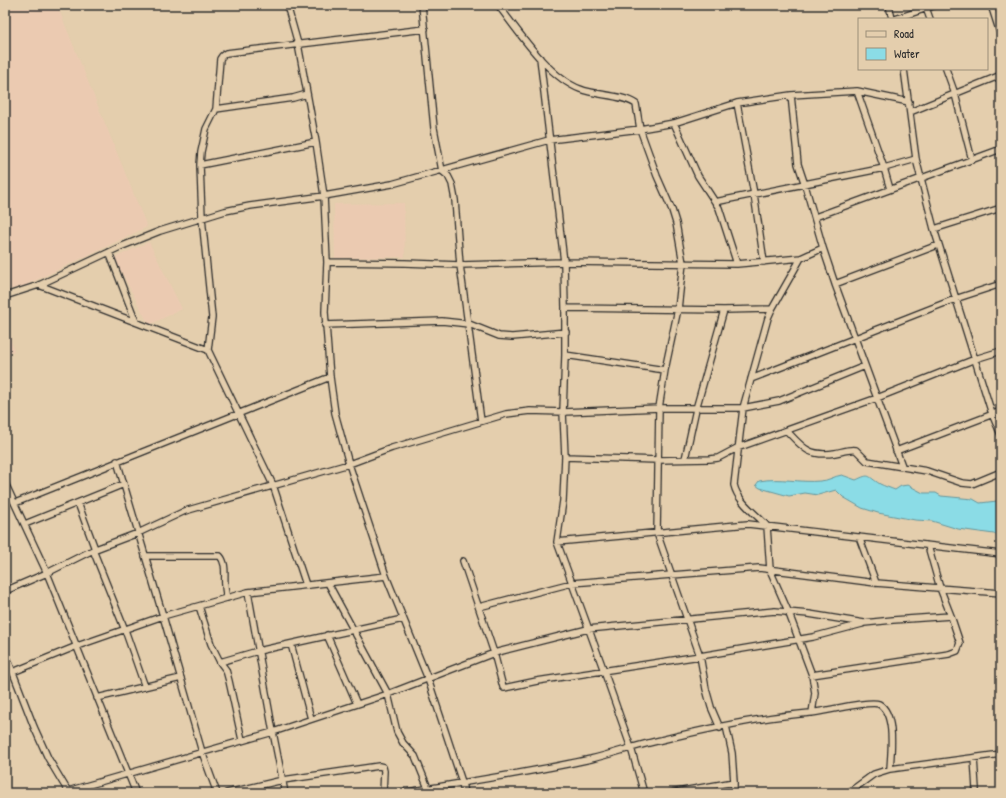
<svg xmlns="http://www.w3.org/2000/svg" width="1006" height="798" font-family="'Patrick Hand',sans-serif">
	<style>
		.built { fill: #ebcab1 }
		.water { fill: #8bdce6; stroke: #65959b }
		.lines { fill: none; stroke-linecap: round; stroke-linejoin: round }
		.street-casing { stroke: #2b2b2b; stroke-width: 8 }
		.street { stroke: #e4cead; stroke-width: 5.5 }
	</style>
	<rect width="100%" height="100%" fill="#e4cead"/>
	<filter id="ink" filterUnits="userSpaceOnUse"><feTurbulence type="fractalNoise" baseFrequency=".025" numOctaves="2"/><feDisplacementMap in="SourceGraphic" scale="8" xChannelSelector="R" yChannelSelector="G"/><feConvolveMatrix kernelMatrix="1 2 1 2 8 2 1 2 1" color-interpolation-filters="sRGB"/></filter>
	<g filter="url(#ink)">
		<!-- built -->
		<path class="built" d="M5,5H57L147,227L24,286L5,291Z
			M404,203L405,257L335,258L334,204Z
			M149,242L182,309L149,325L114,258Z
			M5,322L14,351L5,354Z"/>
		<!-- water -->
		<path class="water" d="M842,475L856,480C871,473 867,476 880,484C884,486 890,488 895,490L901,486L908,485L923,493H936L941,496L973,499L980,503L997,501L998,506L1001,507V535L958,529L932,521L915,520L878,513L862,508L843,497L836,490L818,495L805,493L789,496L760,488L756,485L759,481C780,477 800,483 820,481C828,481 834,476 842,475Z"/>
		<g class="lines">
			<defs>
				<path id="street" d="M287,5L298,44L316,142L324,196L327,262L325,312L330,377L335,413L349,464L386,576L428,679L462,782L464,793
					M422,5L434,128L442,171L448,176L452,184L455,200L460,265L481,421
					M498,5C519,32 548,77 580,89C597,96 621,94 636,104L640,129L657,176L672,210L676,223L683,263L678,309L665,370L659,408L657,533L700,656L706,689L711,707L720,728
					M889,5L892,19
					M925,5L930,19
					M991,5L1001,36
					M895,19L936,5
					M540,58L564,262L565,308V355L563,412L565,457L563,501L557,542L604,671L631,748L644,793
					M904,69L916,159L934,229L992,414L1001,435
					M946,69L955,94L972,160
					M857,91L884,168L890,189
					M216,109L293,98L307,94
					M910,112L1001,75
					M674,123L698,176L719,208L737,264
					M200,165L316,142
					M715,202L884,168L916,159
					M815,217L1001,149
					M934,229L1001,208
					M109,252L136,322
					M801,258L772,309L768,318L743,408L734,485C738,502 755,513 767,526L770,570L788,611L812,675L815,693L812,713
					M327,262L405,263L460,265L564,262L737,264L801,258L823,248
					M764,262L754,194L737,103L791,95
					M835,284L938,245
					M39,285L208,350L273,485L306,585
					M5,296L39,285L120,247L160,231L225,211L250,206L324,196L392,184L549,140L640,129L674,123L737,103
					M565,308L724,310L772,309
					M325,325L442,321L469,324L499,336L512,337L566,332
					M208,350L212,317L202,218L200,165L201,152L206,129L216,109L220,59L222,56L226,53L425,29
					M565,355L665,370
					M751,379L955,299L1001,284
					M787,431C803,448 809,457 835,453C841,452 849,449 856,450L867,461L927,471L962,483L972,484L1001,472
					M896,451L1001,411
					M565,457L658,460L710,459L718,458L737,448L877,398L975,359L1001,351
					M685,459L696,409L724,310
					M117,461L163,616L202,752L217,793
					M902,466L835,284L823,248L805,185L798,164L791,95L857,91L909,102
					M5,483L47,573L136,793
					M15,503L330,377
					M78,503L95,549
					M25,524L124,484
					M859,537L876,583
					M557,542L748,524L1001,554
					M93,550L125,630L145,687
					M145,556H220C227,564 224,575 225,585C225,589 226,594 227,598
					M463,561L494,653L503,687L504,688L537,681L700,656L813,637L862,624
					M328,583L388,694L397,732L403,743L415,756L428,788
					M5,591L47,573L93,550L138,533L185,511L349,464L392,448L506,414L530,411L563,412L659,408H743L779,401L865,366
					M248,592L273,732L285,793
					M199,606L211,644L220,662L226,670L229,681L242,740
					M479,607L572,583L759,568L876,583L1001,593
					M327,635L357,704
					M291,644L311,719
					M5,652L34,727L48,758L69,793
					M220,662L258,651L403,619
					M13,672L77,646L163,616L248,592L386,576
					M812,675L949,654L957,651L960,643L951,616
					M97,698L181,678
					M974,758L976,789L975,793
					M68,791L273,732L388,694L494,653L588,629L775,611L809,614L864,623L893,620L951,616L940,588L928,546
					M227,793L283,780L379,766L383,767L384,771L383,793
					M401,793C464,782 528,773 591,759C615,753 638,745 661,740C710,728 760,717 810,713C823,712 870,700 879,704C896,714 891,752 890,769
					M671,793L734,782L732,753L726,726
					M734,793V782
					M848,793L874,774L890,769L1001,754"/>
			</defs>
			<!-- street casing -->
			<use href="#street" class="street-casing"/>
			<!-- street -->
			<use href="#street" class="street"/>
		</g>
	</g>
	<!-- margin -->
	<rect width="1006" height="798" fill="none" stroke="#e4cead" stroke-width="20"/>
	<rect x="10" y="10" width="986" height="778" fill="none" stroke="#2b2b2b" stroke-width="1.5" filter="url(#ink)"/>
	<!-- legend -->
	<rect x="858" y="18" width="130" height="52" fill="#e4cead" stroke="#9a8d79"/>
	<rect x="866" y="31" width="20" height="6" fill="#e4cead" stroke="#9a8d79"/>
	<text x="894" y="38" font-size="12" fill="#2b2b2b">Road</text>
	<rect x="866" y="48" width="20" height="12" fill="#8bdce6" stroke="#9a8d79"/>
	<text x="894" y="58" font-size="12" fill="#2b2b2b">Water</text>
</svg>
